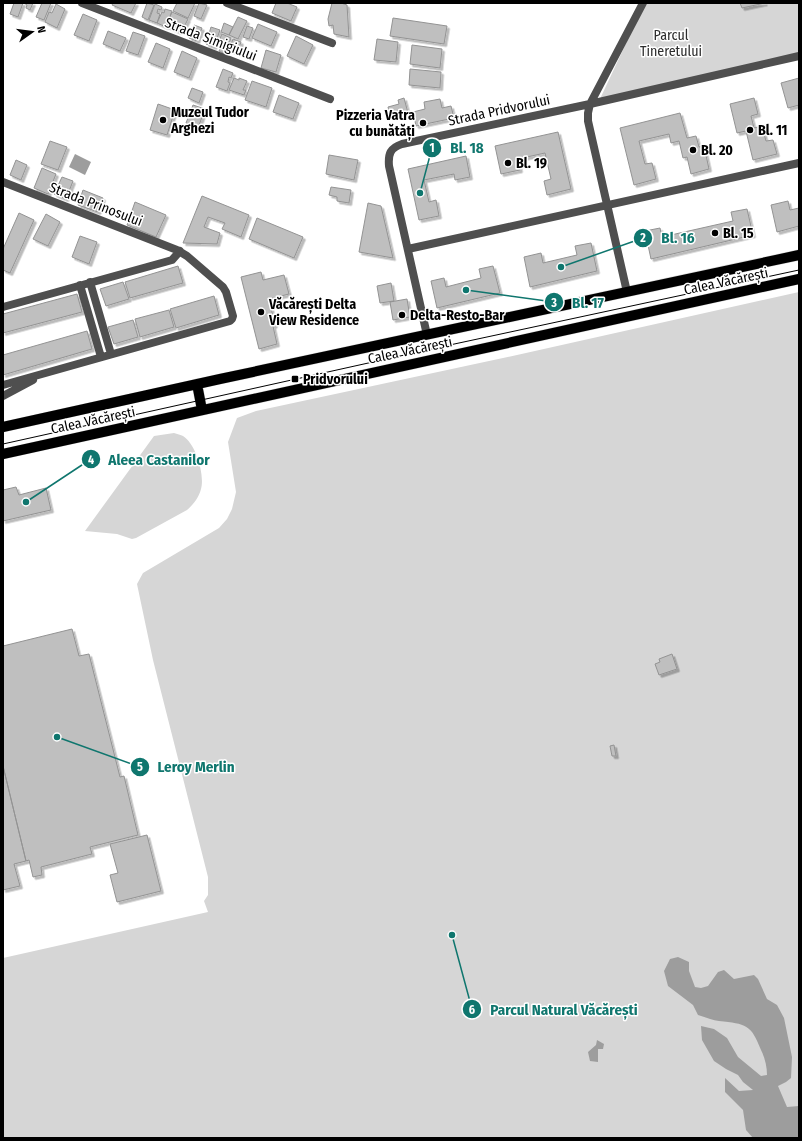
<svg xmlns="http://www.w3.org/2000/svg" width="802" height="1141" font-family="'Fira Sans Condensed',sans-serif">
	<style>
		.green { fill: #d6d6d6 }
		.water { fill: #9d9d9d }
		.building { fill: #bfbfbf; stroke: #939393; filter: url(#shadow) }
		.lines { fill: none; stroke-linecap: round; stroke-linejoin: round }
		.primary-casing { stroke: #dbdbdb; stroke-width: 11 }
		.street { stroke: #4f4f4f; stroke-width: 8 }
		.primary { stroke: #000; stroke-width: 10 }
		.tram { stroke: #000; stroke-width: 1 }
		.poi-dot { fill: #000; stroke: #fff; stroke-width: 1.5 }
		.labels { text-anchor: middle; stroke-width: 3; stroke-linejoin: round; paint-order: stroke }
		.park-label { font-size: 14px; fill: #2d2d2d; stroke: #fff }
		.street-label { font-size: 14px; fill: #000; stroke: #fff }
		.poi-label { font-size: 14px; font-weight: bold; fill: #000; stroke: #fff; text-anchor: start }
		.leader { fill: none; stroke: #0f766e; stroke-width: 1.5 }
		.callout-dot { fill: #0f766e; stroke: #fff; stroke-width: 1.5 }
		.mark-label { font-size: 12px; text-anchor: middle; font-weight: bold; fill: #fff }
		.callout-label { font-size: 15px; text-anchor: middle; font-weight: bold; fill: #0f766e; stroke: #fff; stroke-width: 3; stroke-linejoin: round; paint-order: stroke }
	</style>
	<defs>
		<filter id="shadow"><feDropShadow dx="2.5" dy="2.5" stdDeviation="0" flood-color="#0004"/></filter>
	</defs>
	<rect width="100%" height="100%" fill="#fff"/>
	<!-- green -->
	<path class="green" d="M645,3H799V55L599,101Z
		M799,292V1138H3V958L208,912L204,901L208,895V877L153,660L137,584L143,573L219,528L227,519L232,509L236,492L228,442L237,418L256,411L517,355Z
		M174,433C177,434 181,435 183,436C196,444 205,475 201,489C199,497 194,504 187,510L136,538L132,539L117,534L85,531L154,436Z"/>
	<!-- water -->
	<path class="water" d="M75,154L91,162L85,175L69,167Z
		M678,957L689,962V971L695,987L701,988L708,986L718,972L724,970L734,979L754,975L758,979L767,999L777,1005L784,1018L792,1057L791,1078L786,1082L778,1086L787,1107L799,1106V1138H753L746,1130L743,1110L725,1092V1078L739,1091L753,1090L743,1082L738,1075L726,1069L714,1061L702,1040L701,1026L714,1029L727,1038L738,1057L761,1076L767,1075C767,1067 765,1058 761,1050C751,1024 746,1024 719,1021C712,1020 705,1017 698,1015L693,1005L668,986L664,971L670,959Z
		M597,1040L604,1044L603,1049H598V1062L590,1061L588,1052L596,1045Z"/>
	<!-- building -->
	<path class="building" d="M14,3H23L18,17L10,14Z
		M24,3H33L30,10L26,8L27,5Z
		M42,3H51L44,20L36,17Z
		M113,3H136L131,13L112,5Z
		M147,3L154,5L148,20L142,17Z
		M177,3H195L188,18L173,11Z
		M199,3L207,5L201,19L194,16Z
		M276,3H287L297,7L291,21L272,13Z
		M332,3H341L347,5L349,37L334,34L333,25L329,26L328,19Z
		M740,3H765L742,8Z
		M56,4L65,9L57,28L45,22L49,12L52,13Z
		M155,4L162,7L161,10L158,9L157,13L160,14L157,23L149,20Z
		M165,9L172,11L166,27L157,23L162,12L164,13Z
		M172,12L188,19L185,25L182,24L179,32L166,26Z
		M83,14L97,20L89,41L74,35Z
		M238,17L247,21L238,39L229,35Z
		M393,18L447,26L444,44L390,36Z
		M224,23L233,27L229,35L221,32Z
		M258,24L277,32L271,46L252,38Z
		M194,25L202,28L197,41L189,38Z
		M247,26L253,28L249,39L243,37Z
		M211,27L220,30L214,47L206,44Z
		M108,31L126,38L120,51L103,44Z
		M133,32L145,36L138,55L126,51Z
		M222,34L231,38L225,54L219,51L221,47L217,45Z
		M296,36L313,45L304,64L287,56Z
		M233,39L241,42L237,53L229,50Z
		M377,39L398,42L396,62L374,60Z
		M156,43L170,49L163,68L148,62Z
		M412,45L442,49L440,68L410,64Z
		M266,50L281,55L276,72L261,68Z
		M182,51L197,58L189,78L174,72Z
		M223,69L233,73L231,78L229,77L228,82L230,83L227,91L216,87Z
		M410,69L441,72L440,88L409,85Z
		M234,78L239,80V78L247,81L243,90H246L244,95L229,90Z
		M799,78V105L788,108L781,83Z
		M252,81L272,88L266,107L245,100Z
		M192,88L203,92L199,103L188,98Z
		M279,95L299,103L293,119L273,112Z
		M404,98L408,113L390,117L388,107L399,104L398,100Z
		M754,98L758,114L751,116L754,128L762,126L766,141L773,140L777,154L753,160L746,131L737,133L730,104Z
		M440,99L442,108L451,106L454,118L416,126L413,112L425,109L424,102Z
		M158,104L175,110L167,135L150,130Z
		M193,105L205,109L198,128L186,123Z
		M680,113L687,138L696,136L699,147L704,146L709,169L691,174L687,157L683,158L679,141L671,143L669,134L639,141L645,164L652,163L656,179L634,185L620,128Z
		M558,132L571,189L547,195L544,181L551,179L545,153L518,159L520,170L501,174L495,146Z
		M50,141L67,147L58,170L41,164Z
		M329,155L358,160L354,180L326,174Z
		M466,156L470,177L455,180L454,174L424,180L429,202L436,200L439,216L419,220L408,169Z
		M16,160L27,165L21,180L10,175Z
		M42,168L56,174L48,194L34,188Z
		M62,177L73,181L66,199L54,194Z
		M331,187L351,190L349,203L337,201V197L329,195Z
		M83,190L103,198L98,212L78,205Z
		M202,196L249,215L241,237L222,229L225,223L208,217L204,227L220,233L217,244L183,243Z
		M788,201L790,210L799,208V226L777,232L771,205Z
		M135,202L166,215L156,237L127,225Z
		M368,203L381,206L393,258L359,252Z
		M747,209L753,235L651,259L645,231L660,228L662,237L733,221L731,212Z
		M19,213L34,220L10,273L3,270V249Z
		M46,214L60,222L48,246L33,239Z
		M257,218L303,237L294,258L249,239Z
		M80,236L97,242L89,264L72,257Z
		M591,243L597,271L530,287L524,257L541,253L543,263L577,255L575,246Z
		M178,266L183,283L130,298L125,282Z
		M493,266L500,293L437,308L431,281L444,278L446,287L481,278L479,269Z
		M261,272L263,280L284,275L289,294L269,299L275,325L273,326L277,344L259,349L241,277Z
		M123,282L129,299L106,306L100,289Z
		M391,283L394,301L380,303L377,286Z
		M77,294L82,312L3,333V314Z
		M214,296L219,315L176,328L170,309Z
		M407,299L410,317L393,320L390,302Z
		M169,310L174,327L140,337L135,319Z
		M133,320L138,337L114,344L108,327Z
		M87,331L92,349L3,375V355Z
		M16,487L19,495L46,488L51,510L3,521V490Z
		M72,629L79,656L89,654L120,777L124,776L138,835L90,847L92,854L41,867L42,875L33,877L29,860L26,861L3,766V646Z
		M672,654L677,669L659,675L655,664L660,662L659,659Z
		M614,745L616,756H612L610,746Z
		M3,766L26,861L14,864L20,886L3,890Z
		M147,835L161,891L117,902L110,875L118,873L110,844Z"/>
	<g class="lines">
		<defs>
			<path id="primary" d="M197,384L202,410
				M3,427L220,379L799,255
				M3,454L799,279"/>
		</defs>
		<!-- primary casing -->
		<use href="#primary" class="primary-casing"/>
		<!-- street -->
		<path class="street" d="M82,3L330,99
			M227,3L332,43
			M3,182L177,250L187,256L223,287L226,292L233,316L232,319L230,321L3,385
			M408,249L799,163
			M90,282L111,354
			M80,285L101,357
			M627,292L588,121V113L590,104L643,3
			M3,307L165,262L172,260L180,251
			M427,335L389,166C388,154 390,148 402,144L590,104L799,56
			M3,396L33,380"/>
		<!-- primary -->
		<use href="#primary" class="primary"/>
		<!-- tram -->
		<path class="tram" d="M3,444L445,346L799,270"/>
	</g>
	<!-- markers -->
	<g class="poi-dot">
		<circle cx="163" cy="120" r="4"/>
		<circle cx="423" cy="123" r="4"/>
		<circle cx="750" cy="130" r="4"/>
		<circle cx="693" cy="150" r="4"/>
		<circle cx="508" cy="163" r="4"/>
		<circle cx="715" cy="233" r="4"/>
		<circle cx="261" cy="312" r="4"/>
		<circle cx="402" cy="315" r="4"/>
		<rect x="291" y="375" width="8" height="8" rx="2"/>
	</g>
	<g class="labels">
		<!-- park labels -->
		<g class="park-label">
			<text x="671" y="40">Parcul<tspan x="671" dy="16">Tineretului</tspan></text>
		</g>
		<!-- street labels -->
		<g class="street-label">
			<text transform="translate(211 39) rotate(21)" y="5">Strada Simigiului</text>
			<text transform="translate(499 110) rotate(-12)" y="5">Strada Pridvorului</text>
			<text transform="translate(96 204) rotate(21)" y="5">Strada Prinosului</text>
			<text transform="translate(726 281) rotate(-12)" y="5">Calea Văcărești</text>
			<text transform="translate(410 350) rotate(-12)" y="5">Calea Văcărești</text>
			<text transform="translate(93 420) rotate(-12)" y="5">Calea Văcărești</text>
		</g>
		<!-- poi labels -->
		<g class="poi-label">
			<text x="171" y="117">Muzeul Tudor<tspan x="171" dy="16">Arghezi</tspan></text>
			<text x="415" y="120" text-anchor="end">Pizzeria Vatra<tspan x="415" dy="16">cu bunătăți</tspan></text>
			<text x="758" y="135">Bl. 11</text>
			<text x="701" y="155">Bl. 20</text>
			<text x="516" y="168">Bl. 19</text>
			<text x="723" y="238">Bl. 15</text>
			<text x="269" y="309">Văcărești Delta<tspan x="269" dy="16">View Residence</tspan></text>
			<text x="410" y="320">Delta-Resto-Bar</text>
			<text x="303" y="384">Pridvorului</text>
		</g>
	</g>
	<!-- callouts -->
	<path class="leader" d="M420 193L432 148M561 267L643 238M466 290L554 302M26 502L91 459M57 737L140 767M452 935L472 1009"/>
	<g class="callout-dot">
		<circle cx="420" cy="193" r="4"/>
		<circle cx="561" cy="267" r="4"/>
		<circle cx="466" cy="290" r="4"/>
		<circle cx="26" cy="502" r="4"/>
		<circle cx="57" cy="737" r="4"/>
		<circle cx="452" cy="935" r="4"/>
		<circle cx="432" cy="148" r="10"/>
		<circle cx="643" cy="238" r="10"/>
		<circle cx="554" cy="302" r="10"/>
		<circle cx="91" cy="459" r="10"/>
		<circle cx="140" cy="767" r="10"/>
		<circle cx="472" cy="1009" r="10"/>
	</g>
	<g class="mark-label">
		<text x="432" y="152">1</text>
		<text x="643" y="242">2</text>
		<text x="554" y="307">3</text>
		<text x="91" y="464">4</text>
		<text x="140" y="771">5</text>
		<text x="472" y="1014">6</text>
	</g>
	<g class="callout-label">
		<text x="467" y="153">Bl. 18</text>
		<text x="678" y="243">Bl. 16</text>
		<text x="588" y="308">Bl. 17</text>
		<text x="159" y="465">Aleea Castanilor</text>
		<text x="196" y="772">Leroy Merlin</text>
		<text x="564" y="1015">Parcul Natural Văcărești</text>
	</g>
	<!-- border -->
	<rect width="802" height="1141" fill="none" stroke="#000000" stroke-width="8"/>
	<!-- north arrow -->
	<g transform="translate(32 32) rotate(76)" stroke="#ffffff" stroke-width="3" paint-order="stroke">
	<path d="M0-3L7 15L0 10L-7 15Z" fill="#000000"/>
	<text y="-6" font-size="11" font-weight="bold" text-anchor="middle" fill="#000000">N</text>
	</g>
</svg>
